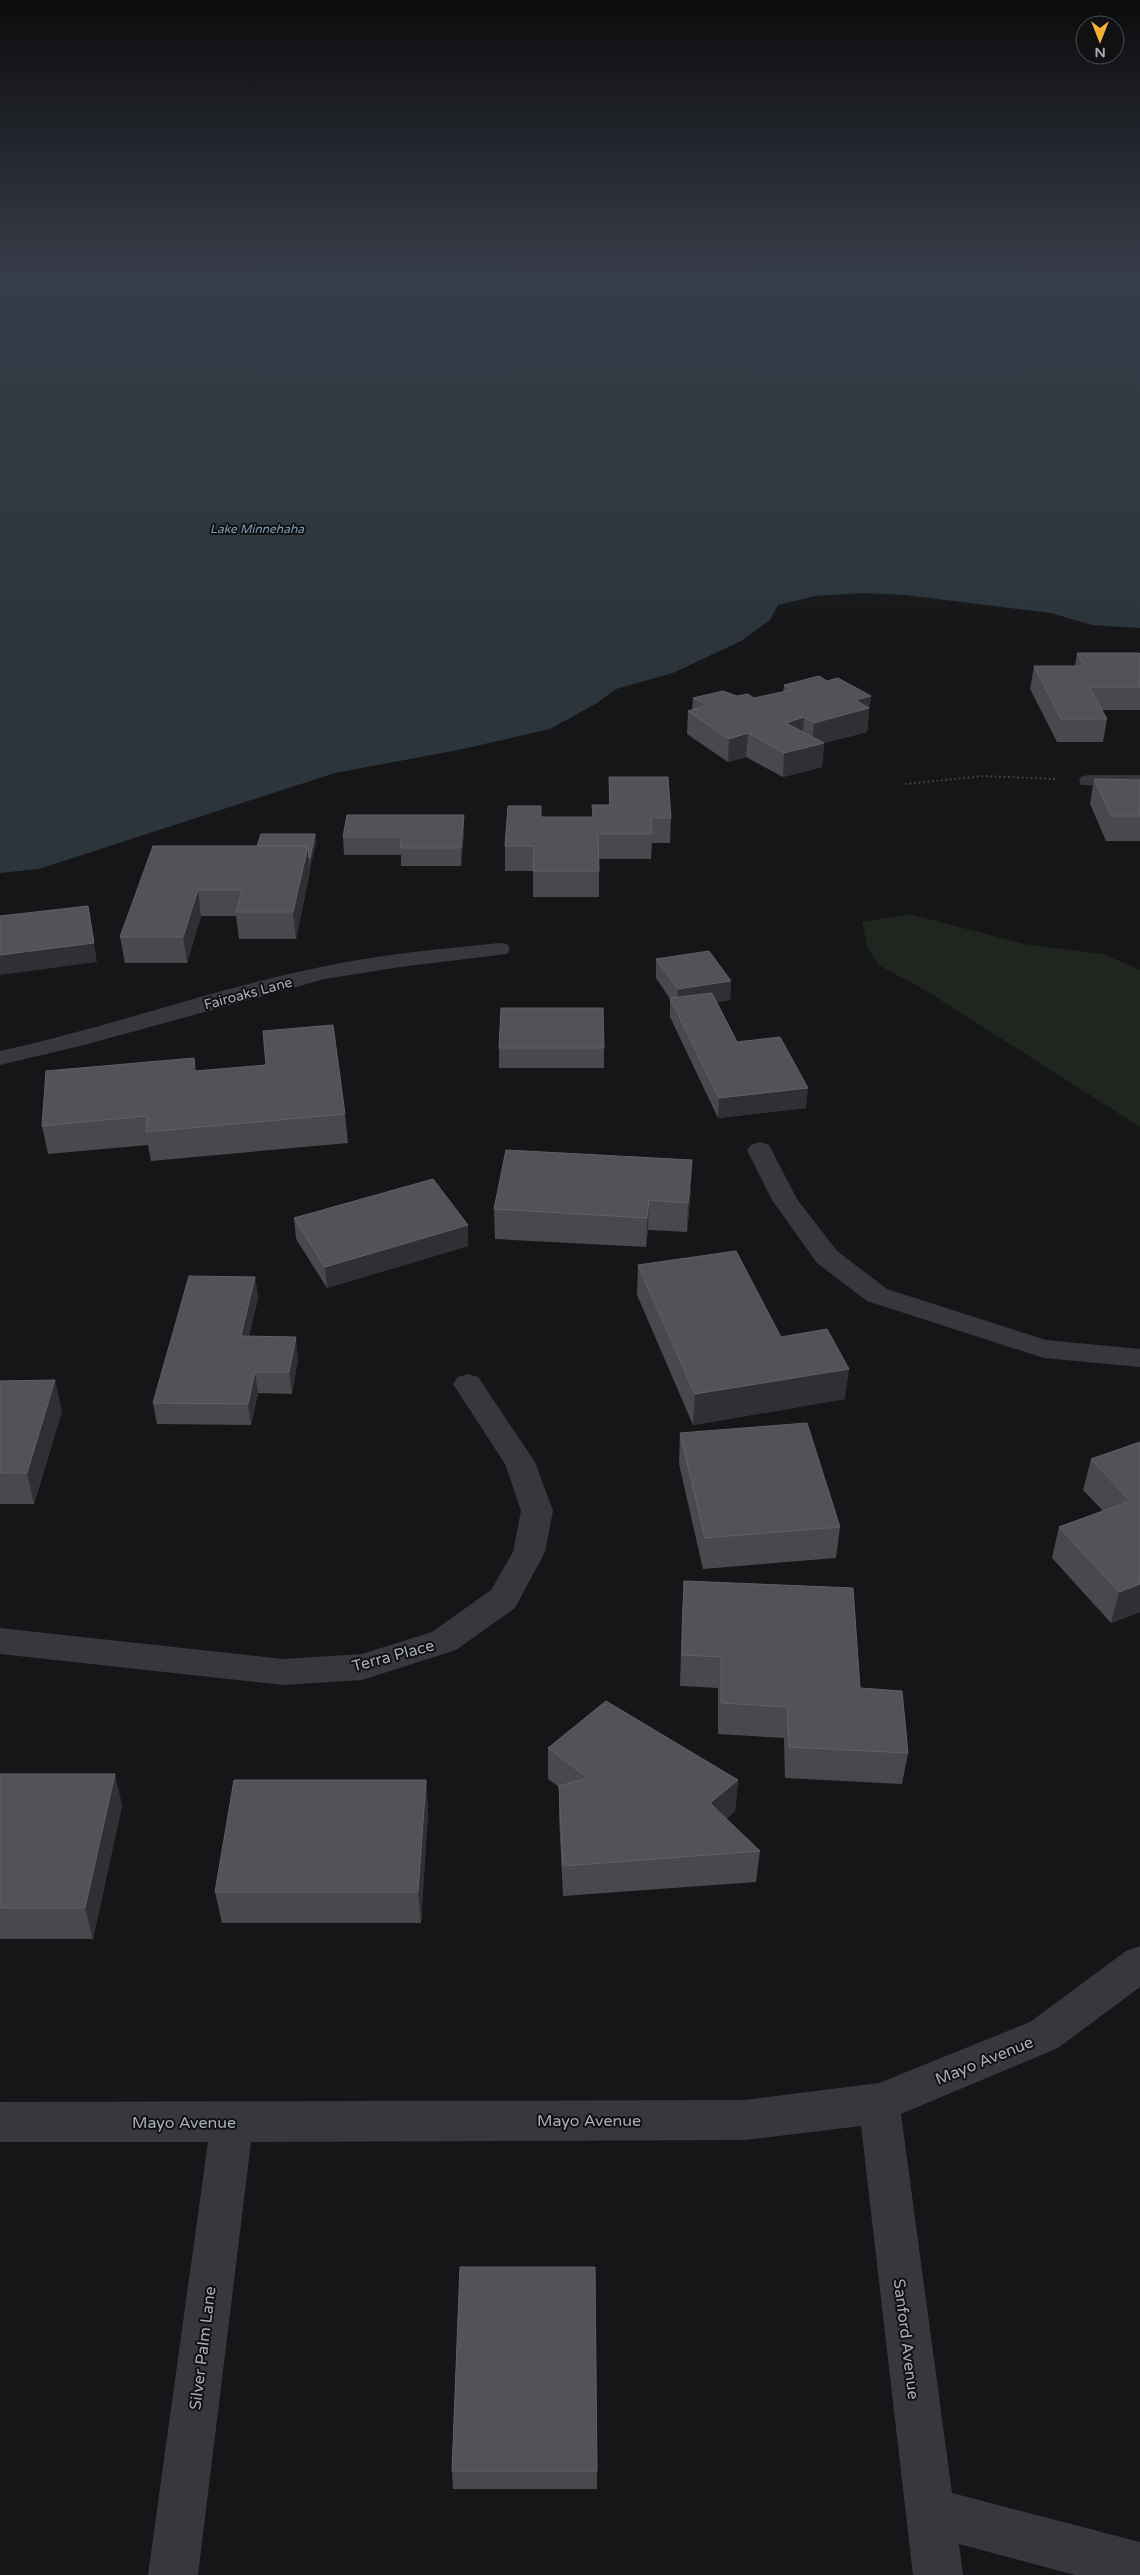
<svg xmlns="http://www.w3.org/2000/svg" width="1140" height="2575" font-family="'Varela Round',sans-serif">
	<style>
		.green { fill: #1e261f }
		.water { fill: #2c353c }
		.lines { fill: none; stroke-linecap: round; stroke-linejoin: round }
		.path { stroke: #3d3f44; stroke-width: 2; stroke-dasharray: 2 2.5; stroke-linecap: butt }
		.minor { fill: #37383d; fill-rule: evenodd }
		.wall { fill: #47494d }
		.shaded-wall { fill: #2f3033 }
		.building { fill: #525359; stroke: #5f6168 }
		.labels { text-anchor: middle; stroke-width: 4; stroke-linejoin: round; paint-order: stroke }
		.far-water-label { font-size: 12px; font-style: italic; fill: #7f9bb3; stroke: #111113 }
		.street-label { font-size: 14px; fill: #a8adb8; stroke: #111113 }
		.near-street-label { font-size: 16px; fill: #a8adb8; stroke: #111113 }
	</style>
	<rect width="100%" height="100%" fill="#161618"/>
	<!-- green -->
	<path class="green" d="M910,914L1024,944L1103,954L1140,970V1127L920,987L880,966L868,949L862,922Z"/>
	<!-- water -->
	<path class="water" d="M0,273H1140V628L1092,625L1051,613L905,595L863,593L815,596L778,605L770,620L741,641L673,673L616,689L597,703L550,729L458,750L335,773L39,869L0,873Z"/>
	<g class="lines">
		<!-- path -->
		<path class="path" d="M905,784L984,776L1056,779"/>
		<!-- minor -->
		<path class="minor" d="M1088,775H1140V787L1081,785L1079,781L1081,777Z
			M499,943L507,944L510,949L507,954L400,967L325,979L84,1045L0,1065V1051C110,1027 216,988 326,966C383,954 441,949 499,943Z
			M760,1142L769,1145L797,1199L837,1251L887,1289L1046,1340L1140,1349V1367L1044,1358L867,1301L817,1263L772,1200L747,1150L751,1145Z
			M468,1374L478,1377L535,1462L553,1511L545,1552L515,1608L456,1650L362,1680L283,1685L0,1654V1628L283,1659L362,1654L432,1632L491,1590L513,1552L521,1511L505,1464L453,1384L458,1377Z
			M1140,1946V1987L1058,2048L901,2114L952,2493L1140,2542V2575H1075L959,2544L963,2575H913L861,2126L745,2140L251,2142L198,2575H148L208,2142H0V2102L745,2100L879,2083L1030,2022L1126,1951Z"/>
	</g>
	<!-- wall -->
	<path class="wall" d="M1077,653L1140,654V710H1102L1107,719L1103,742H1057L1030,689L1034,666H1075Z
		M784,685L869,719L868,720L867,732L824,743L822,767L783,777L746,757L728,762L687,734L688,711L692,710L693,698L737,696L754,698L783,692Z
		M609,777L671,818L670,843H652L651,859H599V897H533V871H505V846L541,806V817H592L609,805Z
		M1094,779L1140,780V841H1106L1090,804Z
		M464,833L461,866H401V855H344L343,837Z
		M315,834L316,843L310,867V871L296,939H239L236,916H201L187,963H125L120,937L257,846Z
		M656,959L731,981L730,1000L717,1002L737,1042L806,1108L718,1118L670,1017V999L656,978Z
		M499,1048H604V1068H499Z
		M196,1071L345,1114L348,1143L151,1161L148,1145L48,1154L42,1126Z
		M691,1189L687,1232L648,1230L646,1247L495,1239L494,1209Z
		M294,1218L468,1225V1246L327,1288L296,1239Z
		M638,1265L845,1399L693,1425L637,1295Z
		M255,1277L258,1298L249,1336L298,1359L292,1394L258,1393L251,1425L157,1424L153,1403Z
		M0,1381L62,1411L34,1504H0Z
		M680,1433L840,1527L836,1558L703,1569L679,1464Z
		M1140,1442V1612L1111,1623L1052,1558L1059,1527L1103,1511L1083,1490L1091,1459Z
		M684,1581L860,1688L908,1753L902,1784L785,1778L784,1738L718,1734V1688L680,1686L682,1612Z
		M548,1748L738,1780L735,1811L726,1819L760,1851L756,1882L563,1896L559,1817V1787L548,1779Z
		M0,1774L122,1805L93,1939H0Z
		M426,1780L428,1811L421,1923H222L215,1892Z
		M452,2471H597V2489H453Z"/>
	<!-- shaded-wall -->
	<path class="shaded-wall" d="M871,696L867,732L815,745L824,743L822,767L783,777L784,753L812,746L814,723L856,700Z
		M804,717L802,741L786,723Z
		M748,733L746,757L728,762L729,739Z
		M464,815V833L461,866V848Z
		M315,834L316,843L310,867V858Z
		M308,846L310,871L296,939L293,912Z
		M198,890L201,916L187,963L183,937Z
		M88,906L97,962L0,975V955Z
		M731,981L730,1000L677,1009L678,989Z
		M808,1088L806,1108L718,1118L719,1098Z
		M692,1160L691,1189L687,1232L688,1203Z
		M649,1200L648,1230L646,1247L647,1218Z
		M468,1225V1246L327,1288L325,1267Z
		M255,1277L258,1298L244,1357L241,1336Z
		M296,1337L298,1359L292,1394L289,1372Z
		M849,1369L845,1399L693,1425L695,1394Z
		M255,1372L258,1393L251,1425L248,1404Z
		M55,1380L62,1411L34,1504L27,1473Z
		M1140,1584V1612L1111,1623L1119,1592Z
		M115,1774L122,1805L93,1939L85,1908Z
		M426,1780L428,1811L421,1923L418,1892Z
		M738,1780L735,1811L708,1834L710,1803Z"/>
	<!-- building -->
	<path class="building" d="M1077,653H1139L1140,654V687H1089L1107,719H1061L1034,666H1084Z
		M819,676L827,681L838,678L871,696L856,700L869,708L814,723L804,717L786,723L824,743L784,753L748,733L729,739L688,711L708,705L693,698L723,691L737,696L748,694L754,698L791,690L784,685Z
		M609,777H668L671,818H651L652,834H598L599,871H533L534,846H505L508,806H541V817H593L592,805H610Z
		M1094,779L1140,780V816H1111Z
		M347,815H464L461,848H400L402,837H343Z
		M261,834H315L310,858H309L308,846H257Z
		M153,846H308L293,912H236L242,890H198L183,937H120Z
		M88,906L94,943L0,955V916Z
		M709,951L731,981L678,989L656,959Z
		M712,993L737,1042L780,1037L808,1088L719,1098L670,998Z
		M501,1008H603L604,1048H499Z
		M333,1025L345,1114L146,1132L147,1116L42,1126L46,1071L194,1058L195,1071L266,1065L263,1031Z
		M506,1150L692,1160L688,1203L649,1200L647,1218L494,1209Z
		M433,1179L468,1225L325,1267L294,1218Z
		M736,1251L781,1337L827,1329L849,1369L695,1394L638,1265Z
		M189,1276L255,1277L241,1336L296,1337L289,1372H255L248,1404L153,1403Z
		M55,1380L27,1473H0V1381Z
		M807,1423L840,1527L705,1538L680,1433Z
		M1140,1442V1584L1119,1592L1059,1527L1130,1501L1091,1459Z
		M684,1581L853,1588L860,1688L902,1691L908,1753L789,1747L787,1707L721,1703V1657L682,1655Z
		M606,1701L738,1780L710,1803L760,1851L563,1866L559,1786L588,1778L548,1748Z
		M0,1774H115L85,1908H0Z
		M234,1780H426L418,1892H215Z
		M460,2267H595L597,2471H452Z"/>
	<!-- sky -->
	<linearGradient id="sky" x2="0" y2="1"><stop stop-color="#0c0c0d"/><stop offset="0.43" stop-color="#363c48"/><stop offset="1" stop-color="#363c48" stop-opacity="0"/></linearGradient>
	<rect width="1140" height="633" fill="url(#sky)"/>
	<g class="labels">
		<!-- far-water labels -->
		<g class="far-water-label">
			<text x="257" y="533">Lake Minnehaha</text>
		</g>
		<!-- street labels -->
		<g class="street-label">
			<text transform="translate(248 993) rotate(-15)" y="5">Fairoaks Lane</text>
		</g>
		<!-- near-street labels -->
		<g class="near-street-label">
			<text transform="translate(393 1655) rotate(-15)" y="6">Terra Place</text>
			<text transform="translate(984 2060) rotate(-22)" y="6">Mayo Avenue</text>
			<text x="589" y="2126">Mayo Avenue</text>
			<text x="184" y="2128">Mayo Avenue</text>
			<text transform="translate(907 2339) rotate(83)" y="6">Sanford Avenue</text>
			<text transform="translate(202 2348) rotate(-83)" y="6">Silver Palm Lane</text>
		</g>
	</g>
	<!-- north arrow -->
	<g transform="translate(1100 40) rotate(180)"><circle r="24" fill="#111113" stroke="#4d4f55"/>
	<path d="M0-4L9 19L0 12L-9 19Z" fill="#f2b134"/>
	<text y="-8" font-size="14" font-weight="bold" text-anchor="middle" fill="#a8adb8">N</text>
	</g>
</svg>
